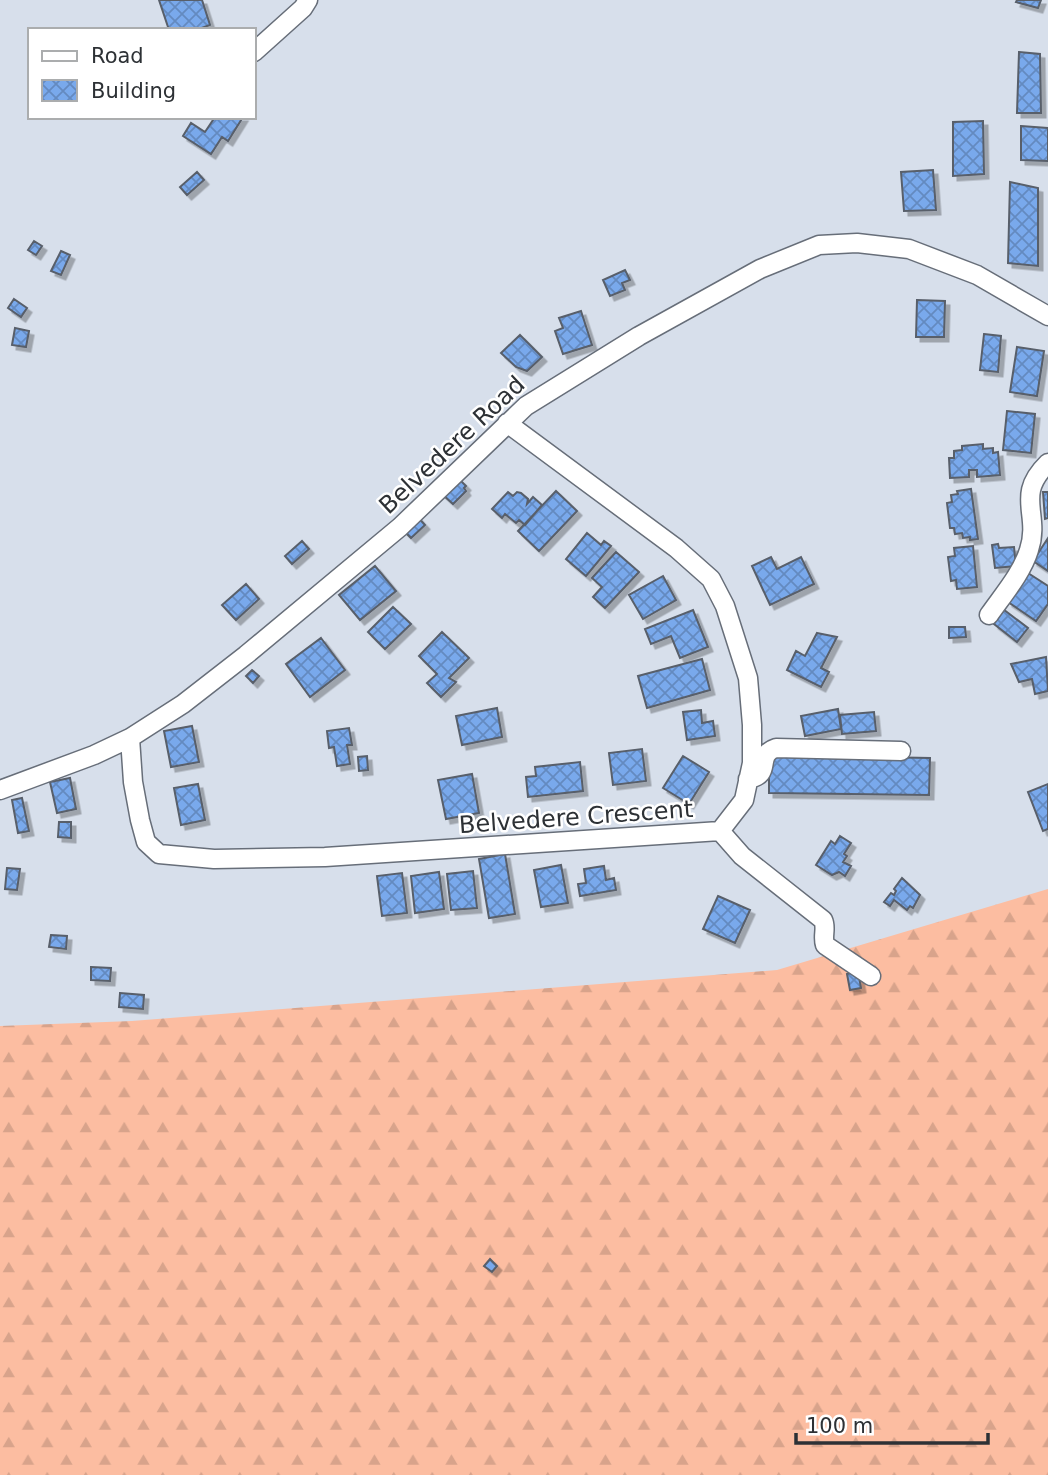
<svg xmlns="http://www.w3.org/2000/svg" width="1048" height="1475" font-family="'DejaVu Sans',sans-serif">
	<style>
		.forest { fill: url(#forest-firs) }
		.building { fill: url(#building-cross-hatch); stroke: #585f6a; stroke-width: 2; filter: url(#shadow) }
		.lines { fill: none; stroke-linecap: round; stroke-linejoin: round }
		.minor-casing { stroke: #676e79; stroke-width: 21 }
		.minor { stroke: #fff; stroke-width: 18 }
		.labels { text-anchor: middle; stroke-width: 5; stroke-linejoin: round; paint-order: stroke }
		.street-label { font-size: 24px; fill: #2d3135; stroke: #fff }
	</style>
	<defs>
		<pattern id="forest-firs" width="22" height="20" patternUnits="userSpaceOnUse" patternTransform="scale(1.75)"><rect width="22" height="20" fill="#fcbda1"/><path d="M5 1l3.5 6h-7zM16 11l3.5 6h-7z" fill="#d8a38b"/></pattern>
		<pattern id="building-cross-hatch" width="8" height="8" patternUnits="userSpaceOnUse" patternTransform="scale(1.75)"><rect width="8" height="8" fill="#79a9ec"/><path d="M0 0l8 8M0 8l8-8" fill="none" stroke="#648ac0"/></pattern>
		<filter id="shadow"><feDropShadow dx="4.5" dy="4.5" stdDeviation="0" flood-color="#0004"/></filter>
	</defs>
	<rect width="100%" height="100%" fill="#d7dfeb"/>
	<!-- forest -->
	<path class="forest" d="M1048,889V1475H0V1026L132,1021L777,970Z"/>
	<!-- building -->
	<path class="building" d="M159,0H202L210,25L196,30L194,28L169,30Z
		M1017,0H1041L1038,8L1016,2Z
		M1019,52L1040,54L1041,113H1017Z
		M215,117H243L228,141L222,137L211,154L183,136L191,123L205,132Z
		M983,121L984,174L953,176V122Z
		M1021,126L1048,128V161L1021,160Z
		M933,170L936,210L904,211L901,172Z
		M197,172L204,180L187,195L180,187Z
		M1010,182L1038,188V266L1008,263Z
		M34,241L42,246L36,255L28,250Z
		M61,251L70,255L61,275L51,271Z
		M625,270L630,280L622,283L625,290L610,296L603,280Z
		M14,299L27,308L21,317L8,308Z
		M917,300L945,301L944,337H916Z
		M581,311L592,345L563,354L555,331L563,328L559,318Z
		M15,328L29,331L26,347L12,345Z
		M984,334L1001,336L998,372L980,370Z
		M520,335L542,357L527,371L516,367L501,353Z
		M1017,347L1044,351L1037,396L1010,392Z
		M1007,411L1035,414L1031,453L1003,450Z
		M983,444V449L993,448V453L998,452L1000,475L977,477V470H969V477L950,478L949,458H954V451L962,450V446Z
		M460,480L466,486L464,488L466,491L453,504L441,493Z
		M971,489L978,539L970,540V537L963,538L962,533L955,534L954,528H950L947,503L952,502L951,495L958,494L957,491Z
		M556,491L577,511L539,551L518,531Z
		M508,492L513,496L517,492L521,493L528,499L527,504L533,497L542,505L525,525L519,520L516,523L505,514L502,518L492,509Z
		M1043,492H1048V518L1045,519Z
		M414,513L425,525L411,538L399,526Z
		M587,533L601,545L604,541L611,546L586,576L566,559Z
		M1048,538V571L1033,561Z
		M302,541L309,549L292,564L285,556Z
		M998,544L999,548L1014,547L1016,566L995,568L992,545Z
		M973,546L977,587L957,589L956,580L951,581L948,557L955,556L954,548Z
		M616,552L639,572L605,608L593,597L602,587L592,578Z
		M771,557L777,569L801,557L814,584L770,605L752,566Z
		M375,566L396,591L360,620L339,595Z
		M1028,573L1048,586V604L1036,621L1008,602Z
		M663,576L676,600L643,619L629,595Z
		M246,584L259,599L236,620L222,605Z
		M999,606L1028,628L1017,642L994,624L998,618L993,614Z
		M393,607L411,624L385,649L368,632Z
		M693,610L708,647L680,658L671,636L651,644L645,629Z
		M949,627H965L966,637L949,638Z
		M442,632L469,658L449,678L456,682L441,697L427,683L437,674L419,656Z
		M817,633L837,637L821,668L829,672L821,687L787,670L796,651L805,656Z
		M321,638L345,670L310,697L286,664Z
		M1046,657L1048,691L1035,694L1032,679L1019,682L1011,664Z
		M702,659L710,690L647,708L638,676Z
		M252,670L259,676L253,683L246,676Z
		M497,708L502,737L462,745L456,716Z
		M838,709L841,729L805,736L801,716Z
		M701,710L702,723L713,721L715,736L687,740L683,712Z
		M874,712L876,731L842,734L840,715Z
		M192,726L199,762L171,767L164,731Z
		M349,728L352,745H347L350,764L337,766L334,747L329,748L327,731Z
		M642,749L646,781L613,785L609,753Z
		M769,755L930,758L929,795L769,793Z
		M367,756L368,770L359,771L358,757Z
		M683,756L709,772L689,804L663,788Z
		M580,762L583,791L528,797L526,777L536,776L535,767Z
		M472,774L479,813L446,819L438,780Z
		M70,778L76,809L57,813L50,782Z
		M198,784L205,820L181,825L174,788Z
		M1048,784V829L1043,831L1028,792Z
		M22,798L29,831L18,833L12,800Z
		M59,822H71V838L58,837Z
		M840,836L851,843L844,854L847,856L843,862L851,866L845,876L839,872L832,875L816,865L831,841L835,844Z
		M505,854L515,914L489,918L479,859Z
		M561,865L568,903L541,907L534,870Z
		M604,866L606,880L614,878L616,890L580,896L578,884L586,883L584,869Z
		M7,868L20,869L17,890L5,889Z
		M473,871L477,908L451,910L447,874Z
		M439,872L444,909L415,913L411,876Z
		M402,873L407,913L382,916L377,876Z
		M902,878L920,895L913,908L910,906L907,910L894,900L890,906L884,902L891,893L894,895L896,891L894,889Z
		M718,896L750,910L735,943L703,929Z
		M51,935L67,936L66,949L49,947Z
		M91,967L111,968L110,981L91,980Z
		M858,971L861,988L850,990L847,974Z
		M120,993L144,995L143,1009L119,1007Z
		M490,1259L497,1266L492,1272L484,1266Z"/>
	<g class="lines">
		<defs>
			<path id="minor" d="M254,52L303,8L308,0
				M989,615C1003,595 1022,573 1029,550C1041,513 1014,496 1048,463
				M130,738L133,782L140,820L146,842L159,854L214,859L325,857L720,831L744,800L752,763V725L748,678L725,606L711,579L676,548L507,423
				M748,779C774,775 754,755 776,748L901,751
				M0,790L94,755L130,738L183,704L246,655L400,527L526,406L639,336L760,269L819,245L857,243L909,249L977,275L1048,316
				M720,831L742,856L823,920C827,928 822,936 825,945L871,976"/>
		</defs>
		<!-- minor casing -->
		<use href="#minor" class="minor-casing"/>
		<!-- minor -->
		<use href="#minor" class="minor"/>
	</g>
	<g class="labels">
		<!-- street labels -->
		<g class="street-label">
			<text transform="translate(452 445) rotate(-43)" y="8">Belvedere Road</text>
			<text transform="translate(576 817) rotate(-4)" y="8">Belvedere Crescent</text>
		</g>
	</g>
	<!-- legend -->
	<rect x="28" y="28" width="228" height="91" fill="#ffffff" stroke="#abadae" stroke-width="2"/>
	<rect x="42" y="51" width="35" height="10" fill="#ffffff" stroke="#abadae" stroke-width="2"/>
	<text x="91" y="63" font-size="21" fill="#2d3135">Road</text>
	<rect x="42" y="80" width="35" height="21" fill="url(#building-cross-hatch)" stroke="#abadae" stroke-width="2"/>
	<text x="91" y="98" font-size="21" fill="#2d3135">Building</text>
	<!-- scale -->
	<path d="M796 1433v10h192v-10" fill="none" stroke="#2d3135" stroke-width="3.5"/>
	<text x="806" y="1433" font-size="21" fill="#2d3135" stroke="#ffffff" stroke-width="5" paint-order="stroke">100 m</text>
</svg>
